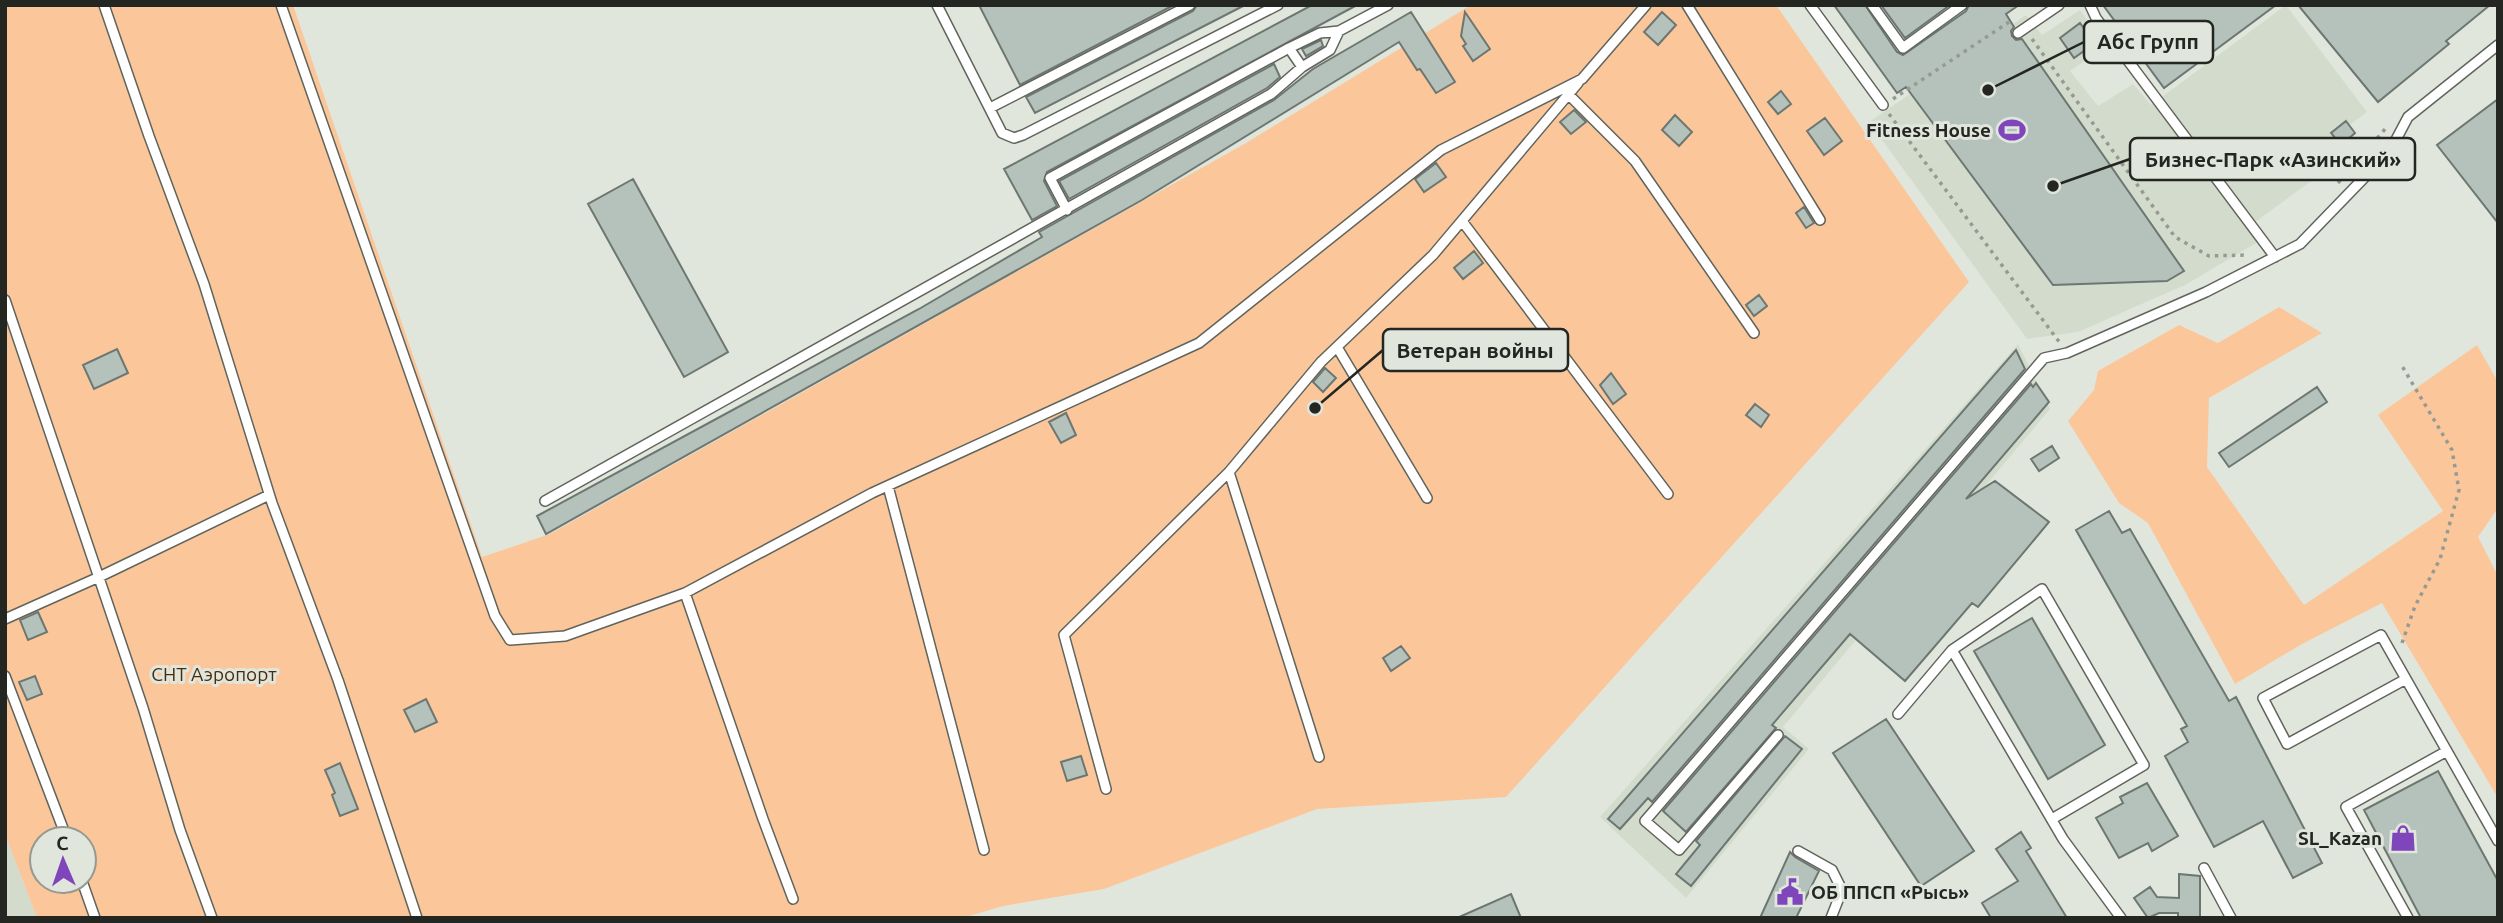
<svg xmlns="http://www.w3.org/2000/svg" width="2503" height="923" font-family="Ubuntu,sans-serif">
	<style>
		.built { fill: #d3dccc }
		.green { fill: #fbc79a; fill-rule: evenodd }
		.building { fill: #b5c1bb; stroke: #6d7772; stroke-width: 2 }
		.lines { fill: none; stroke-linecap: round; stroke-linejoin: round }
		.lane-casing { stroke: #60645c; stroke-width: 12 }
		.path { stroke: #969a93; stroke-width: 3.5; stroke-dasharray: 3.5 5; stroke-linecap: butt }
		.lane { stroke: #fff; stroke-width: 9 }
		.labels { text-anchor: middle; stroke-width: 6; stroke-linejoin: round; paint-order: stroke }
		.poi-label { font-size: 19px; font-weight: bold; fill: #242622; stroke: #e1e6dd; text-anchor: end }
		.park-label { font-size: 19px; fill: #492c0e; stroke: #e1e6dd }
		.leader { fill: none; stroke: #242622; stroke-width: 2.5 }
		.callout-dot { fill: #242622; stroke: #e1e6dd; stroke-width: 2.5 }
		.callout { fill: #e1e6dd; stroke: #242622; stroke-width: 2.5 }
		.callout-label { font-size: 21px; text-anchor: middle; font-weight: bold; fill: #242622 }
	</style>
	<rect width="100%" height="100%" fill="#e1e6dd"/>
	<!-- built -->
	<path class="built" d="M2286,5L2367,112L2324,144L2337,162L2247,228L2258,242L2185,285L2078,332L2027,339L1869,122L2026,15L2042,35L2080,10L2105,47L2070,71L2098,106L2133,84L2151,105Z
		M2018,344L2050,409L1783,727L1809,749L1686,898L1600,817Z
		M5,834L37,918H5Z"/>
	<!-- green -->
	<path class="green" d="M5,5H293L482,557L550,534L1246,143L1471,5H1776L1969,282L1506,797L1317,809L1104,889L1003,906L963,918H37L5,834ZM42,839H84V881H42Z
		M2279,307L2322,333L2209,398L2207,467L2304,605L2443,511L2378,415L2477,345L2498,382V508L2478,537L2498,576V798L2382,603L2302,644L2235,684L2148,523L2119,503L2068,421L2094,390L2098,371L2179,325L2218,343Z"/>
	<!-- building -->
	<path class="building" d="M979,5H1174L1020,85Z
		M1197,5H1245L1035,113L1026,97L1193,11Z
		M1312,5H1357L1047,172L1044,181L1057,206L1032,220L1004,169Z
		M1834,5H1865L1897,52L1903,55L1966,11L1969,5H2019L2006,14L2014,27L2011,31L2012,36L2016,40L2022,39L2184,271L2167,281L2053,285L1906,87L1897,93Z
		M1881,5H1950L1905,38Z
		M2103,5H2276L2164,88Z
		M2298,5H2490L2446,41L2449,44L2378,102Z
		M1411,12L1455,82L1436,93L1420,69L1417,70L1399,42L1142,200L546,534L537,516L919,309L1042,237L1039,232L1274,100L1313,69Z
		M1465,12L1490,49L1473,61L1463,46L1466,44L1461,36Z
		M1662,12L1676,25L1658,45L1644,32Z
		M2080,23L2095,43L2074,58L2060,38Z
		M1321,40L1323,46L1306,56L1302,49Z
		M1274,64L1280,77L1267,88L1069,199L1059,181Z
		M1781,91L1791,104L1778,114L1768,102Z
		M2498,99V223L2437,145Z
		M1574,110L1586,122L1571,134L1560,122Z
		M1675,115L1692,132L1679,146L1662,130Z
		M1825,118L1842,141L1824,155L1807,131Z
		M2346,121L2355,133L2341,145L2331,133Z
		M1436,163L1446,177L1424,192L1415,179Z
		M633,179L728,352L684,377L588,204Z
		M1804,207L1814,223L1806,228L1796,213Z
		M1474,251L1483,263L1463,279L1454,268Z
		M1759,295L1767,306L1754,316L1746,305Z
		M117,349L128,373L94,389L83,365Z
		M2016,350L2025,369L1652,802L1648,798L1620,829L1608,819Z
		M1325,368L1336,378L1323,392L1313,382Z
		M1611,373L1626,394L1613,404L1600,385Z
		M2036,383L2049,402L1966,499L1995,481L2049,522L1978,607L1972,603L1905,681L1850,634L1772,725L1776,728L1686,832L1663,811L2031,384L2033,387Z
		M2317,387L2327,402L2229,467L2219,453Z
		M1755,404L1769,415L1761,427L1746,415Z
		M1066,413L1076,435L1061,443L1049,422Z
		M2052,446L2059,458L2039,471L2031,459Z
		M2109,511L2122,533L2130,529L2229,701L2236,697L2322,863L2293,878L2263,821L2214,847L2165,756L2188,742L2181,729L2187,726L2076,530Z
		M38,612L47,632L28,640L20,620Z
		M2032,618L2105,745L2048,779L1974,651Z
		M1401,646L1410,658L1391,671L1383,658Z
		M35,676L42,694L27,700L19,682Z
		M426,699L437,722L415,732L404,710Z
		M1886,719L1974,851L1921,886L1833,753Z
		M1785,736L1802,749L1691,886L1676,874L1700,845L1696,841Z
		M1081,756L1087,775L1067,781L1061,762Z
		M340,763L358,809L340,816L332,795L335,793L325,770Z
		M2438,771L2498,881V918H2421L2364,810Z
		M2147,783L2178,836L2152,851L2148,843L2119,858L2096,818L2123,803L2120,797Z
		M2021,832L2031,848L2026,851L2067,918H1991L1982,903L2018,881L1996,849Z
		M1790,852L1795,857L1819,871L1796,918H1760Z
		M2179,874L2200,876V918H2178V913H2159L2148,918L2134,898L2150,887L2157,897L2179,898Z
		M1511,894L1521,918H1457Z"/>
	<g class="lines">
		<defs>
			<path id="lane" d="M104,5L149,136L204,284L272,503L338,680L417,918
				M281,5L495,616L510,640L565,636L685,593
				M937,5L1002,133L1014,138L1023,135L1278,5
				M1687,5L1820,220
				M1810,5L1883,105
				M1872,5L1903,48L1962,5
				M2090,5L2096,18L2275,257
				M2018,33L2059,5
				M1289,48L1320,33L1339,31
				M1569,95L1635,161L1754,333
				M990,108L1190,5
				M1067,210L1050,178L1289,48L1302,67
				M1462,221L1668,494
				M5,300L143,708L180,830L212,918
				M1337,347L1427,498
				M1229,472L1319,757
				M888,486L984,850
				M545,501L1271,94L1302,67L1330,50L1339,31L1388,5
				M5,619L99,577L269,495
				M1952,650L2063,839L2121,918
				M5,676L67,839
				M2406,679L2287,744L2263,698L2381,635L2498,841
				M1898,714L1952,650L2042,589L2144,765L2052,819
				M1778,735L1679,850L1645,821L2044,358L2067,353L2206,292L2300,244L2390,151L2408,117L2498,45
				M1106,789L1064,635L1229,472L1321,362L1433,255L1578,83
				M1798,851L1832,870L1842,890L1831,918
				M2204,868L2231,918
				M82,881L95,918
				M793,899L763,819L685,593L872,493L1199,343L1441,150L1582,79L1646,5
				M2408,918L2346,807L2447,751"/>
		</defs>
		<!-- lane casing -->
		<use href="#lane" class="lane-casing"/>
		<!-- path -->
		<path class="path" d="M2032,39L2175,237L2209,256L2247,255
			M1893,99L2009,22
			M1889,114L2060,343
			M2338,183L2386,128
			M2402,643L2415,606L2440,559L2459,490L2452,450L2402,366"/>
		<!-- lane -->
		<use href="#lane" class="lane"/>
	</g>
	<!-- icons -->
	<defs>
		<symbol id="stadium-bare" viewBox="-9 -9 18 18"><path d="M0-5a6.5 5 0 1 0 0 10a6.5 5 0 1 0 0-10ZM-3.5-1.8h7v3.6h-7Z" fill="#7f45bb" stroke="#e1e6dd" stroke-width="2.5" paint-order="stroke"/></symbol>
		<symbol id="shop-bare" viewBox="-9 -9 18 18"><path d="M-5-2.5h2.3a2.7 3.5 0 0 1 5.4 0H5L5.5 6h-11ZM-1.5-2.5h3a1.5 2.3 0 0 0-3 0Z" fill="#7f45bb" stroke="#e1e6dd" stroke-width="2.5" paint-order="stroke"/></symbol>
		<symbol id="civic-bare" viewBox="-9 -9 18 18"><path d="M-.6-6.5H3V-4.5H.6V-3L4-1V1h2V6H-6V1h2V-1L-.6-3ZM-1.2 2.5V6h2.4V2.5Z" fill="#7f45bb" stroke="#e1e6dd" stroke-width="2.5" paint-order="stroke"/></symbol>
	</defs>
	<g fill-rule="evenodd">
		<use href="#stadium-bare" x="1993" y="111" width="38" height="38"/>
		<use href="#shop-bare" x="2384" y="819" width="38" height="38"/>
		<use href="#civic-bare" x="1771" y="873" width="38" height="38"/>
	</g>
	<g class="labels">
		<!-- poi labels -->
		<g class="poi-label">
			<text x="1991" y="137">Fitness House</text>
			<text x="2382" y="845">SL_Kazan</text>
			<text x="1811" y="899" text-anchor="start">ОБ ППСП «Рысь»</text>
		</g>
		<!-- park labels -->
		<g class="park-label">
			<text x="214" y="681">СНТ Аэропорт</text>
		</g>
	</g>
	<!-- callouts -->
	<path class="leader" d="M1988 90L2084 42M2053 186L2130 159M1315 408L1383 350"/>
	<g class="callout-dot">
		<circle cx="1988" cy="90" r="7"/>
		<circle cx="2053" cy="186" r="7"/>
		<circle cx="1315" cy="408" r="7"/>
	</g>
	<g class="callout">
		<rect x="2084" y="21" width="129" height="42" rx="7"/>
		<rect x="2130" y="138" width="285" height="42" rx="7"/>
		<rect x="1383" y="329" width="185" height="42" rx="7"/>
	</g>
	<g class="callout-label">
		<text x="2148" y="49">Абс Групп</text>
		<text x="2273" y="167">Бизнес-Парк «Азинский»</text>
		<text x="1475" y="358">Ветеран войны</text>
	</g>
	<!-- border -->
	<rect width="2503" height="923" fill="none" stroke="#242622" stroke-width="14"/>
	<!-- north arrow -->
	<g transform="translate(63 860) rotate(358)"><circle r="33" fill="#e1e6dd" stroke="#959992" stroke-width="2"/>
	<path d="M0-5L12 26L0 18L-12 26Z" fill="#7f45bb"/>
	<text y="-10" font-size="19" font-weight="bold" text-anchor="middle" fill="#242622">С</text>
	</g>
</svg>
